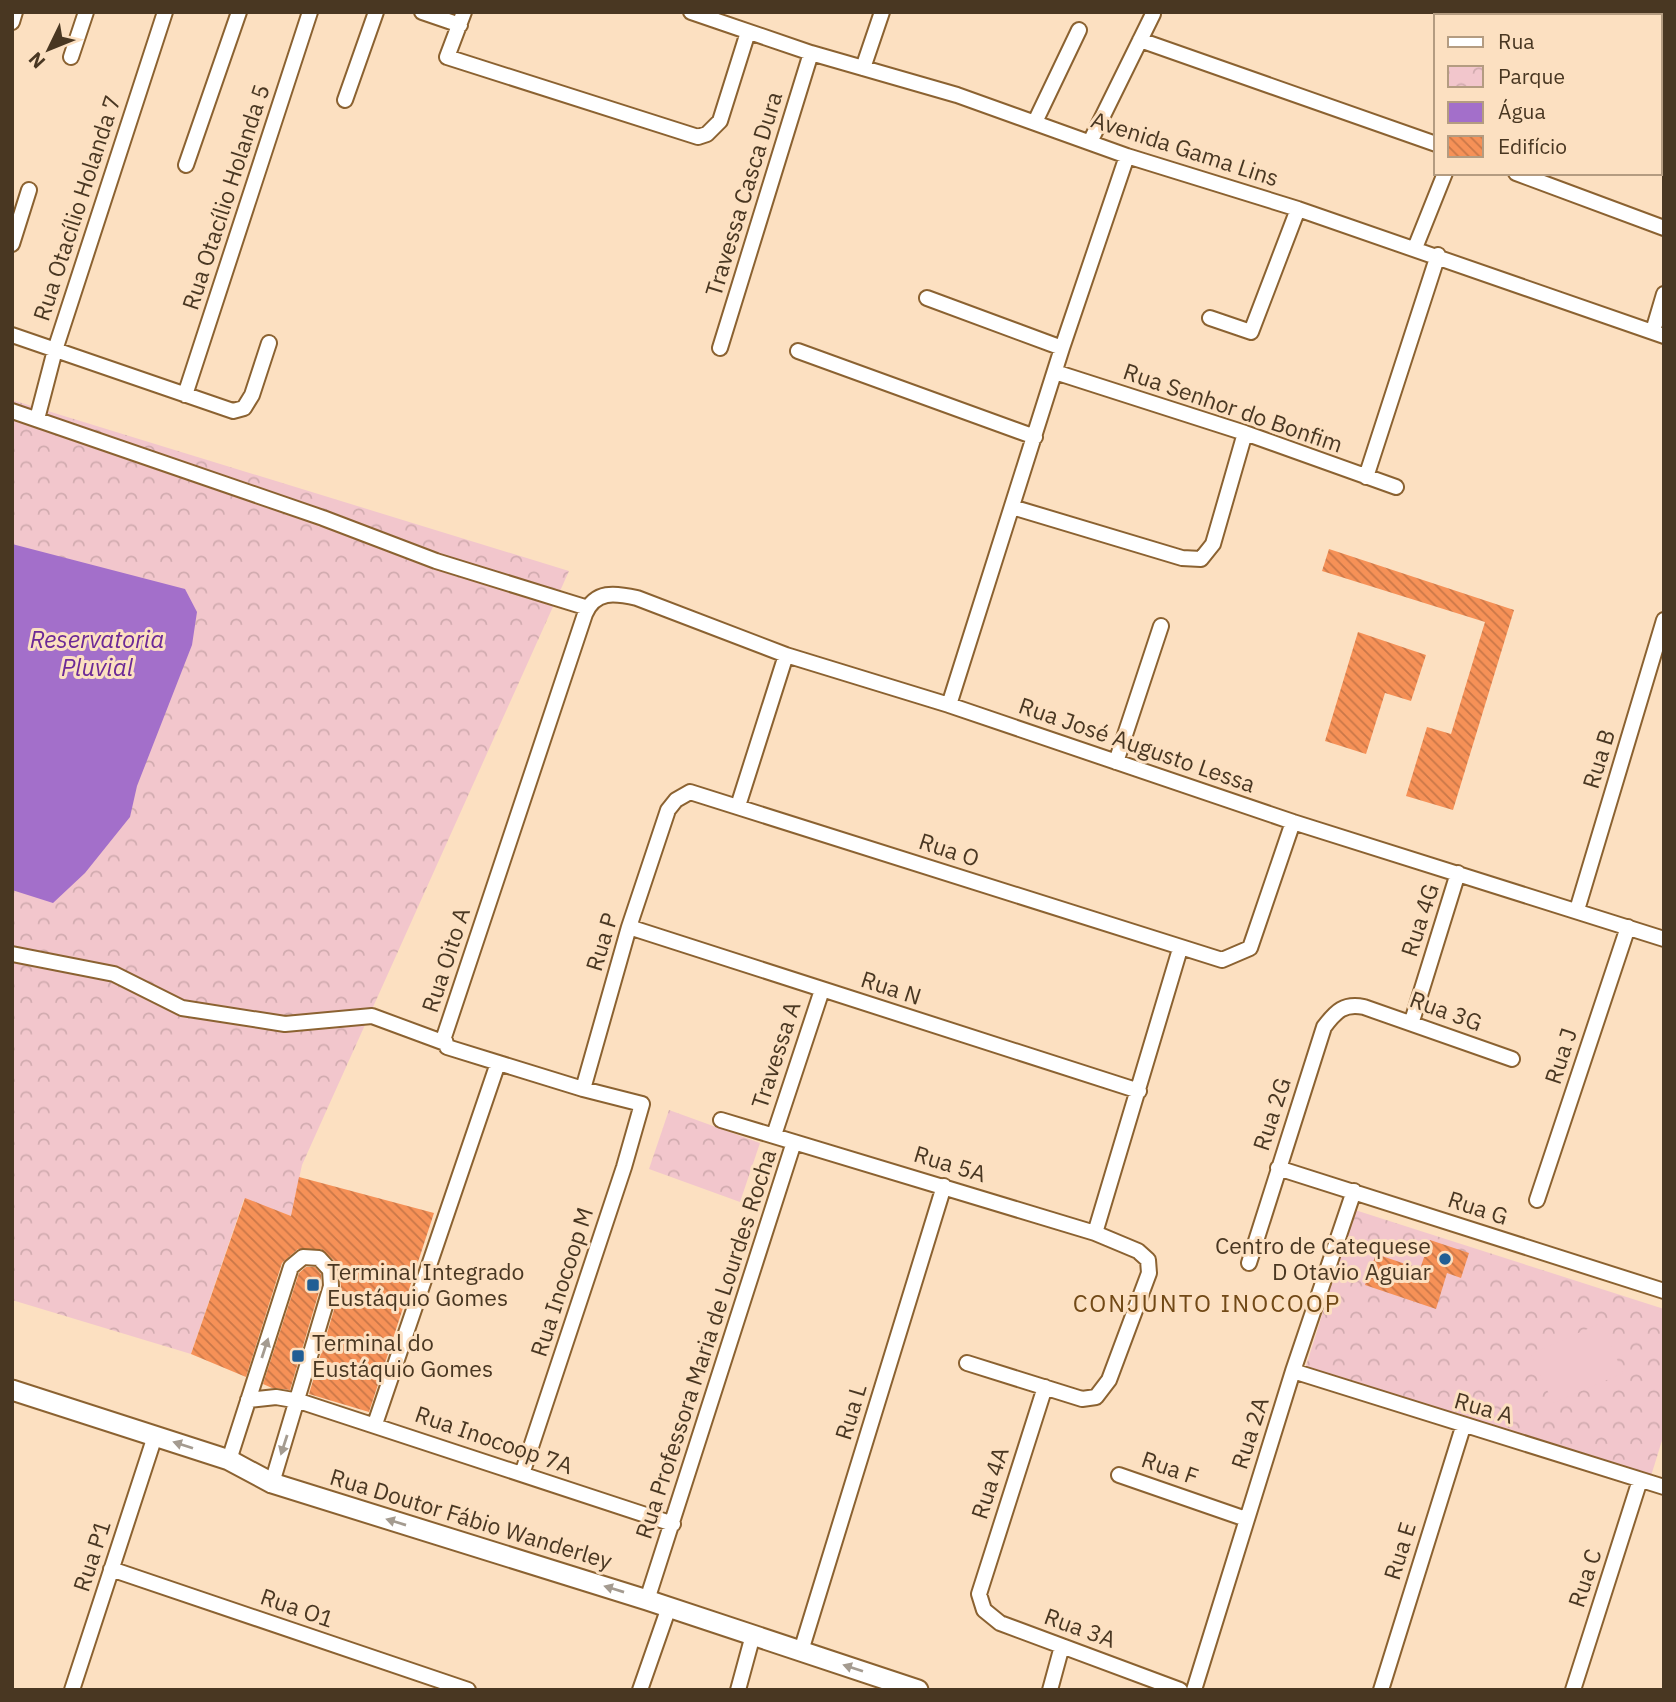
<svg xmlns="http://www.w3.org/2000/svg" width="1676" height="1702" font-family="'IBM Plex Sans',sans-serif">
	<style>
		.park { fill: url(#park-crowns) }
		.pitch { fill: #f2c6cc }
		.water { fill: #a36fca }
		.building { fill: url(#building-back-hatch) }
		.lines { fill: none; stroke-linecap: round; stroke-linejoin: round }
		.street-casing { stroke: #8b6231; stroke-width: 18 }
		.secondary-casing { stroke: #8b6231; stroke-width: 23 }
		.street { stroke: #fff; stroke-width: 14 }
		.secondary { stroke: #fff; stroke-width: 19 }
		.oneway { fill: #a49b90 }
		.poi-dot { fill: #215e94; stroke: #fce0c1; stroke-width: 2.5 }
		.labels { text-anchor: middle; stroke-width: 6; stroke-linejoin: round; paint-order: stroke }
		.street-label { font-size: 23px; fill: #493722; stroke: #fce0c1 }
		.poi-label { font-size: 23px; fill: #493722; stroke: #fce0c1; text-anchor: start }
		.water-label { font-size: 24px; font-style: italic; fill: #6c2996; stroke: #fce0c1 }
		.neighbourhood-label { font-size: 24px; letter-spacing: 2px; fill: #714916; stroke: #fce0c1 }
	</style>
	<defs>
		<pattern id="park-crowns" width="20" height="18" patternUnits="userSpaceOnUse" patternTransform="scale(1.75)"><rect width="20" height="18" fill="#f2c6cc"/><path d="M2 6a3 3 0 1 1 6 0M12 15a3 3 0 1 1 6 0" fill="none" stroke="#d1abaf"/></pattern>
		<pattern id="building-back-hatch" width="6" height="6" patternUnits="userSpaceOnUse" patternTransform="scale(1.75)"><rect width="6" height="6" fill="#f69157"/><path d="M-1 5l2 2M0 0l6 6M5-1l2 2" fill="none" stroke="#c97748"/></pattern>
	</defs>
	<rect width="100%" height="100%" fill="#fce0c1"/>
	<!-- park -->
	<path class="park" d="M12,400L569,571L302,1165L291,1216L244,1199L191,1354L12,1300Z
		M669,1110L760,1143L740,1202L649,1169Z
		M1355,1210L1664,1309V1434L1651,1476L1306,1366Z"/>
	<!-- pitch -->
	<path class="pitch" d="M1601,1323L1623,1373L1553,1403L1531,1354Z"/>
	<!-- water -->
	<path class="water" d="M12,544L185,589L197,612L192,645L137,786L130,817L85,873L53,903L12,890Z"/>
	<!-- building -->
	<path class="building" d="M1329,549L1514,610L1453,810L1406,796L1427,727L1451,734L1485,622L1322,571Z
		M1358,632L1426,655L1411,701L1385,693L1366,754L1325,741Z
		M299,1177L434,1213L369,1412L309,1394L341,1286L338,1264L321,1249H298L282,1263L246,1377L191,1354L245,1198L291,1216Z
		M1430,1240L1469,1253L1461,1278L1447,1273L1436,1309L1365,1285L1376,1254L1420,1269Z
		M306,1267H315L321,1274V1285L290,1390L272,1388L263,1384L299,1273Z"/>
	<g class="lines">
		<defs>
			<path id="street" d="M422,12L460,25
				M464,12L447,57L698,137L707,134L720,121L748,32
				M691,12L811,53L957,95L1127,156L1298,209L1664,336
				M12,22L15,12
				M1140,40L1436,144
				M71,57L86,12
				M863,68L882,12
				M345,100L376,12
				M1035,122L1079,30
				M1090,142L1153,14
				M186,165L239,12
				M1516,173L1664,228
				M12,244L29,190
				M1415,248L1445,173
				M927,298L1062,348
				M1210,318L1251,332L1298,209
				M1653,331L1664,294
				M12,335L233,411L244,408L252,395L269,343
				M720,348L811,53
				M798,351L1035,437
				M1055,372L1245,433L1396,487
				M185,395L310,12
				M12,411L323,518L436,561L588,608
				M37,419L55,350L165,12
				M1366,477L1438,255
				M1012,507L1182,558L1201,559L1213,544L1245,433
				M949,705L1062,348L1127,156
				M1116,762L1161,626
				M738,806L786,655
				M1577,910L1664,620
				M629,927L1139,1091
				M12,954L114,974L182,1008L285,1024L372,1016L445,1043
				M1412,1021L1458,873
				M583,1089L629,927L668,810L676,800L690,792L1222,960L1250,948L1293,822
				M721,1120L1095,1233L1138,1251L1148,1260L1149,1273L1109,1380L1096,1397L1082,1399L967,1363
				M774,1135L822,990
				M1278,1168L1664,1291
				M1537,1200L1628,927
				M1095,1233L1180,949
				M1249,1263L1324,1027C1336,1011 1344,1003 1364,1007L1512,1059
				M1293,1371L1664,1487
				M1045,1387L979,1594L984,1610L1000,1623L1180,1690
				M248,1400L276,1397L299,1401L673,1524
				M375,1424L498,1063
				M229,1460L291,1267L303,1257L319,1258L330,1270L331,1286L272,1483
				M522,1474L624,1167L642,1104L583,1089L447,1047L444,1037L585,614C595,590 615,593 637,598L786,655L949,705L1293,822L1664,939
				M1119,1475L1246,1519
				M111,1569L468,1690
				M647,1600L794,1142
				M801,1651L944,1186
				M72,1690L155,1436
				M640,1690L669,1607
				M738,1690L753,1635
				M1050,1690L1062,1646
				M1194,1690L1293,1371L1354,1191
				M1381,1690L1463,1427
				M1573,1690L1640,1480"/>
			<path id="secondary" d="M12,1390L229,1460L272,1483L647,1600L918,1690"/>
		</defs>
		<!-- street casing -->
		<use href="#street" class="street-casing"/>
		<!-- secondary casing -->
		<use href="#secondary" class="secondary-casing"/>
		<!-- street -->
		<use href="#street" class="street"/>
		<!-- secondary -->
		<use href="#secondary" class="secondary"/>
	</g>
	<!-- one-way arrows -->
	<defs><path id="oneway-solid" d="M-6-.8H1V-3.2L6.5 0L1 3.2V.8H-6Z" transform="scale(1.75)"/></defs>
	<g class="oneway">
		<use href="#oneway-solid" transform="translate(265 1348) rotate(-72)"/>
		<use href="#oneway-solid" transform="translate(183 1445) rotate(-162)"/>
		<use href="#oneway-solid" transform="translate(284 1445) rotate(108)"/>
		<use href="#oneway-solid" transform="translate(396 1522) rotate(-163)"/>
		<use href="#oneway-solid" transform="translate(614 1589) rotate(-163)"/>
		<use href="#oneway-solid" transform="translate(853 1668) rotate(-162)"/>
	</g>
	<!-- markers -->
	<g class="poi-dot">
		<circle cx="1445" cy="1259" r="7"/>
		<rect x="306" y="1278" width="14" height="14" rx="3.5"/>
		<rect x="291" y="1349" width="14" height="14" rx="3.5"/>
	</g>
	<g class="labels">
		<!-- street labels -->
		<g class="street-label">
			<text transform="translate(1185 149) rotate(18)" y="8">Avenida Gama Lins</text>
			<text transform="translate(744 194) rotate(-73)" y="8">Travessa Casca Dura</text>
			<text transform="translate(226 197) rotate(-72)" y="8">Rua Otacílio Holanda 5</text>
			<text transform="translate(77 208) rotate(-72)" y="8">Rua Otacílio Holanda 7</text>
			<text transform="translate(1233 408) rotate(19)" y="8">Rua Senhor do Bonfim</text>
			<text transform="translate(1137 745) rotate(19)" y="8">Rua José Augusto Lessa</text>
			<text transform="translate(1599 759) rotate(-73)" y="8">Rua B</text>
			<text transform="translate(949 850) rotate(18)" y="8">Rua O</text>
			<text transform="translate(1420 920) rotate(-72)" y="8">Rua 4G</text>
			<text transform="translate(602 942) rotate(-73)" y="8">Rua P</text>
			<text transform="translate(446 960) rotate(-72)" y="8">Rua Oito A</text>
			<text transform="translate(891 988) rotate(18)" y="8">Rua N</text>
			<text transform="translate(1446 1011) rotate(20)" y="8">Rua 3G</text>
			<text transform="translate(776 1055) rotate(-72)" y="8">Travessa A</text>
			<text transform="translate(1561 1056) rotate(-72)" y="8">Rua J</text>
			<text transform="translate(1272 1114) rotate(-72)" y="8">Rua 2G</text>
			<text transform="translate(950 1164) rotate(17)" y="8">Rua 5A</text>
			<text transform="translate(1478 1208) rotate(18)" y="8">Rua G</text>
			<text transform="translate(562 1282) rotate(-72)" y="8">Rua Inocoop M</text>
			<text transform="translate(706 1344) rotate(-72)" y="8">Rua Professora Maria de Lourdes Rocha</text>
			<text transform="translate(1484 1408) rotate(16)" y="8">Rua A</text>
			<text transform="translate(851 1412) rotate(-73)" y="8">Rua L</text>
			<text transform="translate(1250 1433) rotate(-72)" y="8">Rua 2A</text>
			<text transform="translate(494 1440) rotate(19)" y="8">Rua Inocoop 7A</text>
			<text transform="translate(1170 1468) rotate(19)" y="8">Rua F</text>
			<text transform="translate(990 1483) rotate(-72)" y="8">Rua 4A</text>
			<text transform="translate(471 1519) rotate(17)" y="8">Rua Doutor Fábio Wanderley</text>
			<text transform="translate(1400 1551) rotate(-73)" y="8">Rua E</text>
			<text transform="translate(92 1556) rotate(-72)" y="8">Rua P1</text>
			<text transform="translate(1585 1578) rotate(-72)" y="8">Rua C</text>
			<text transform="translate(297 1608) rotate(19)" y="8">Rua O1</text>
			<text transform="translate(1080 1628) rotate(20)" y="8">Rua 3A</text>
		</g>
		<!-- poi labels -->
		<g class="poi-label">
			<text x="1431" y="1254" text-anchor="end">Centro de Catequese<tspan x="1431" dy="26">D Otavio Aguiar</tspan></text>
			<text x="327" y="1280">Terminal Integrado<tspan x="327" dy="26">Eustáquio Gomes</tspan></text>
			<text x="312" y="1351">Terminal do<tspan x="312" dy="26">Eustáquio Gomes</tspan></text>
		</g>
		<!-- water labels -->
		<g class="water-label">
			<text x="97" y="648">Reservatoria<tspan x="97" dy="28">Pluvial</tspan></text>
		</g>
		<!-- neighbourhood labels -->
		<g class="neighbourhood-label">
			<text x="1207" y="1312">CONJUNTO INOCOOP</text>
		</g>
	</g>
	<!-- border -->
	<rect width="1676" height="1702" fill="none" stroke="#493722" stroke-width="28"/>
	<!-- legend -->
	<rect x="1434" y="14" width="228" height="161" fill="#fce0c1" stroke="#b49c81" stroke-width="2"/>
	<rect x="1448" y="37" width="35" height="10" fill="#ffffff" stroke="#b49c81" stroke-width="2"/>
	<text x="1498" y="49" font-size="21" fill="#493722">Rua</text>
	<rect x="1448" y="66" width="35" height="21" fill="url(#park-crowns)" stroke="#b49c81" stroke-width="2"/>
	<text x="1498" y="84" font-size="21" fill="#493722">Parque</text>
	<rect x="1448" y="102" width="35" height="21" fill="#a36fca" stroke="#b49c81" stroke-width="2"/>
	<text x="1498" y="119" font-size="21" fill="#493722">Água</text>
	<rect x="1448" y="136" width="35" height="21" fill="url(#building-back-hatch)" stroke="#b49c81" stroke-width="2"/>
	<text x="1498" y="154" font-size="21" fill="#493722">Edifício</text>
	<!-- north arrow -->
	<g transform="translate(49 49) rotate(227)" stroke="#fce0c1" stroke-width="5" paint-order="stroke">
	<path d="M0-5L12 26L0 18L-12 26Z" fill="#493722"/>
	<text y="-10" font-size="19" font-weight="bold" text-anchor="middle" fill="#493722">N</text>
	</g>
</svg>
